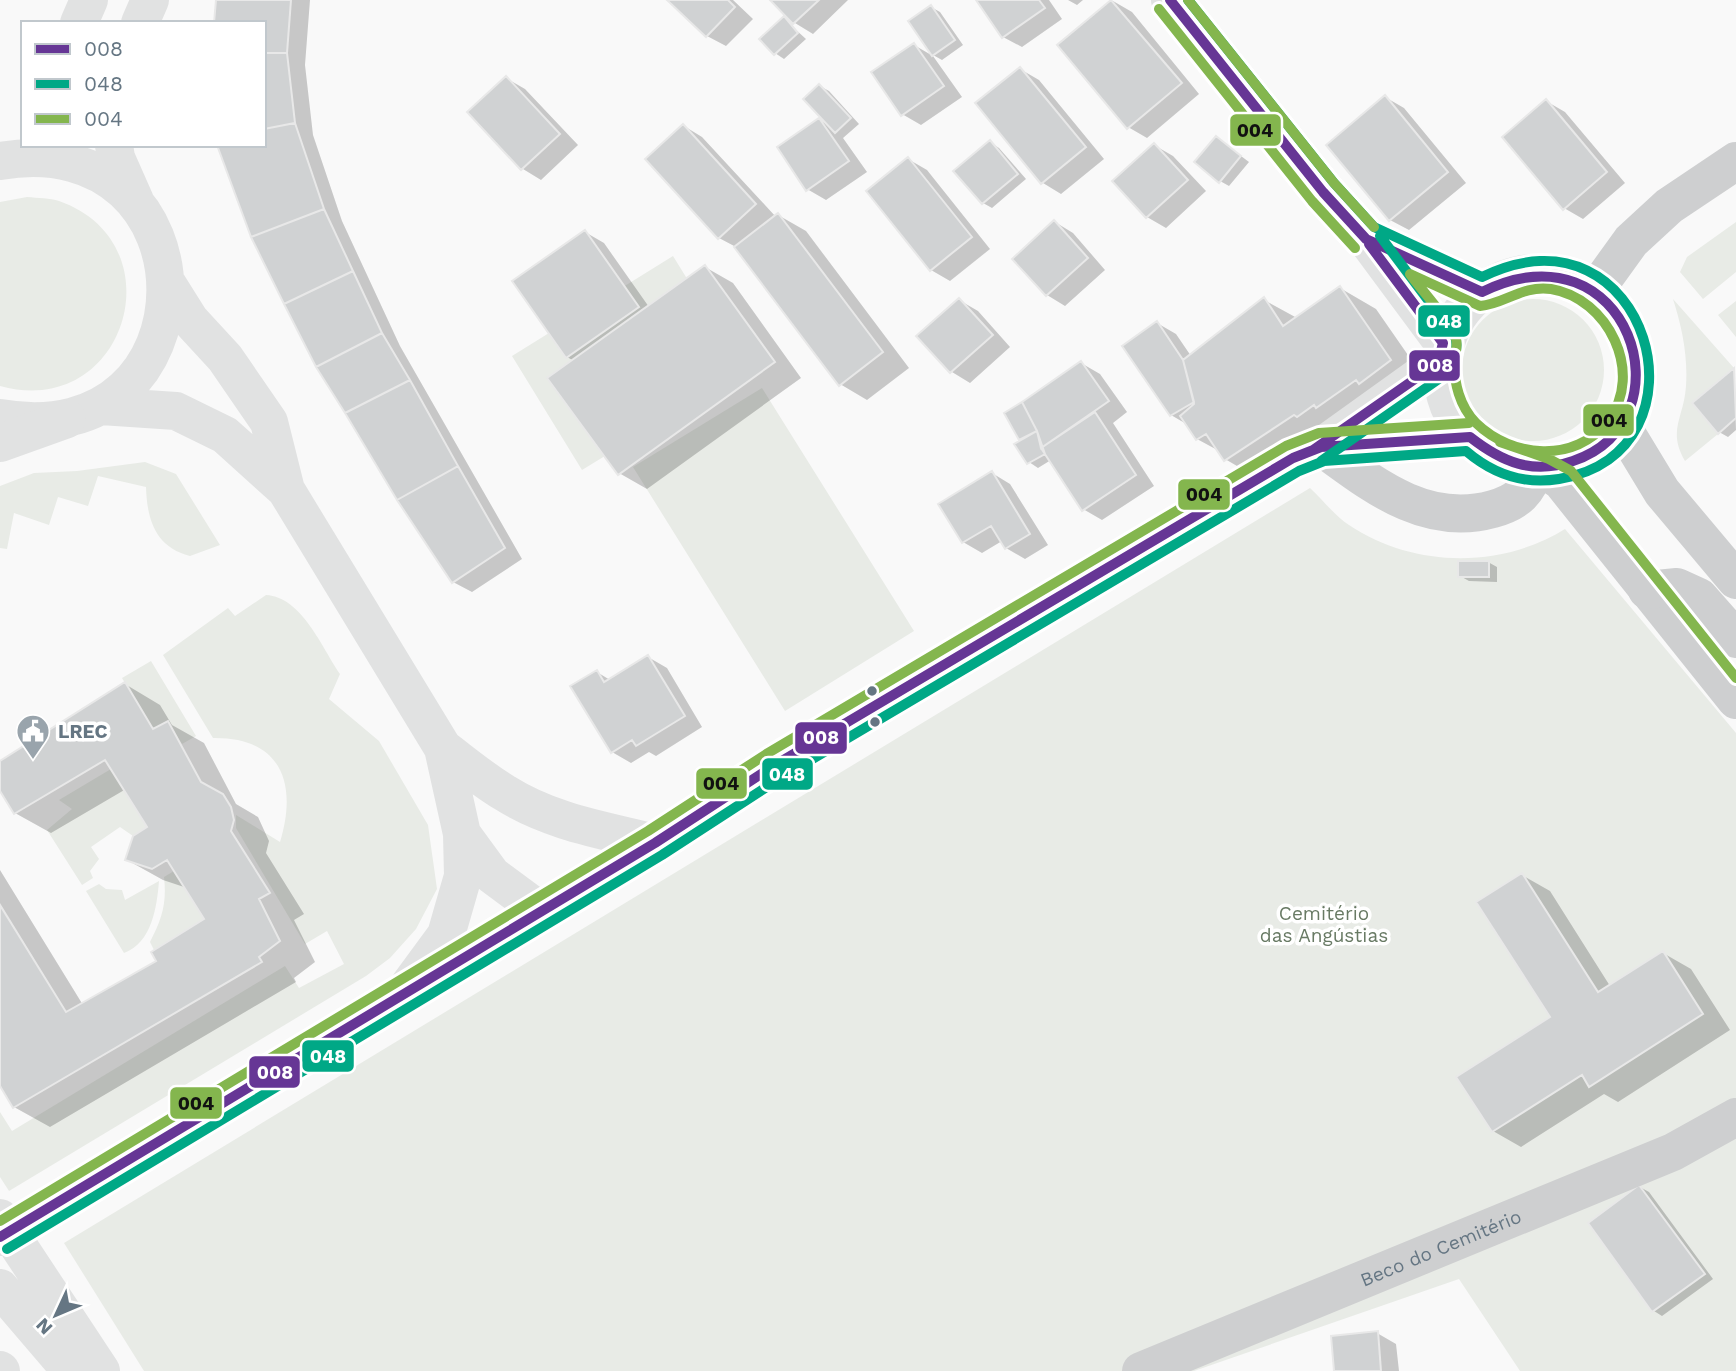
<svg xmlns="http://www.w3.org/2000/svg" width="1736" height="1371" font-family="'Work Sans',sans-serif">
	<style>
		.green { fill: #e8ebe6 }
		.shadow { fill: #0003 }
		.building { fill: #d0d2d3; stroke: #e8e8e8; stroke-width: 2 }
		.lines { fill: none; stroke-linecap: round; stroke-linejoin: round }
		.minor { stroke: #cecfd0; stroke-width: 38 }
		.major { stroke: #e1e2e2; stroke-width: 38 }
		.highway { stroke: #e1e2e2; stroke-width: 38 }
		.bus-1-casing { stroke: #fff; stroke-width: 16 }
		.bus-2-casing { stroke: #fff; stroke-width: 16 }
		.bus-3-casing { stroke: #fff; stroke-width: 16 }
		.bus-1 { stroke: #663695; stroke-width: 10 }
		.bus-2 { stroke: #00a886; stroke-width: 10 }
		.bus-3 { stroke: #84b64e; stroke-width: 10 }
		.bus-dot { fill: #657683; stroke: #fff; stroke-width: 2.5 }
		.labels { text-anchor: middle; stroke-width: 7; stroke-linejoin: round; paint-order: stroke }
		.poi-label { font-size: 19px; font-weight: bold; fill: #657683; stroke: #fff; text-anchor: start }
		.park-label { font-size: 19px; fill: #687a64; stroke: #fff }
		.street-label { font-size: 19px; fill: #657683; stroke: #fff }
		.line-badge { stroke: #fff; stroke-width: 2.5 }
		.badge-label { font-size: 19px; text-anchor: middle; font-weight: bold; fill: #fff }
		.pale-badge-label { font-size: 19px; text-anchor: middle; font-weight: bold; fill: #111 }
	</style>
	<rect width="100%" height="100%" fill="#f9f9f9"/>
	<!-- green -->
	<path class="green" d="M27,197C38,198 50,198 59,201C179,243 126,421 0,386V202Z
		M1736,222V272L1703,299L1680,272L1687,257Z
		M673,256L744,371L582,470L512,356Z
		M1462 370a71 71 0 1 1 142 0a71 71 0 1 1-142 0Z
		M1673,299L1734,368L1692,403L1718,434L1685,461C1667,430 1684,418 1686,386C1688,356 1682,327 1673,299Z
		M1736,301V337L1718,315Z
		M762,388L914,631L785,711L633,467Z
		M145,462L176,474L220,545L190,556C155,547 147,519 146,487L98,476L88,506L58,497L49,525L14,513L7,549L0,548V486L34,473L77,471Z
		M1310,488C1323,500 1335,516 1349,525C1413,568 1501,569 1565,529L1736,733V1371H1520L1459,1279L1194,1371H144L64,1243Z
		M266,595C302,597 322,648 340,674L329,699L379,741L428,825L437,889L416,929L390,958L366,976L9,1191L0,1177V1112L12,1131L285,966L299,988L344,964L327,931L305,944L236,828V815L280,842C298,783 281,737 213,738L163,655L228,608L235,616Z
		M151,661L196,736L182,744L168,721L153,729L122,678Z
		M111,769L147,827L133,836L120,827L91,847L99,859L90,871L93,878L82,885L47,830L72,809L59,800Z
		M174,871L204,919L154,950L150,942C162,919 167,903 164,877Z
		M159,881C157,906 152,943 124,953L86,891L99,884L106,889L122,890L125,900Z"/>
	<!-- shadow -->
	<path class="shadow" d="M218,0H310L305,65L313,135L342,221L400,346L522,559L472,592L453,582L264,145V23Z
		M670,0H733L753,19L726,46L707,36Z
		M772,0H848L813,34L795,23Z
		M978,0H1049L1062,19L1022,47L1003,37Z
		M1068,0H1083L1077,5Z
		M1113,1L1132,12L1199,94L1147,138L1128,127L1060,45Z
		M931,7L940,12L963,45L942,60L933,55Z
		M784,19L806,39L784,59L775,53Z
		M914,45L933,56L962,97L921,125L902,114Z
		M1020,69L1039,80L1104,159L1061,194L1043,183L977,104Z
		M506,78L525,89L578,145L541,180L523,169L470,112Z
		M820,86L829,91L859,124L843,138L867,172L826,200L807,189L819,120L829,125Z
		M1385,97L1404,108L1466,183L1409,230L1390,220Z
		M1546,101L1565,112L1625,183L1583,219L1564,208Z
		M684,126L702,137L776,217L778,215L806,231L909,368L867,400L840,384L736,247L719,238Z
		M1217,138L1249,162L1229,186L1220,181Z
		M990,142L999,148L1026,179L992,208L983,203Z
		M1154,145L1173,156L1206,191L1166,228L1147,217Z
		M908,159L927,170L990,249L950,281L931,270Z
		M1055,222L1073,233L1105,270L1065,306L1047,295Z
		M585,232L604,243L649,307L705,267L733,283L801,378L647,489L619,473L574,361L567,357Z
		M1340,288L1376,309L1426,381L1261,480L1225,459L1221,452L1197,439L1188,425L1171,415L1157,323L1176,334L1191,356L1264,300L1297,318Z
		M959,300L978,311L1010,347L970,383L952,372L919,336Z
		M1081,363L1100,374L1127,412L1113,423L1154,486L1102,520L1083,509L1051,460L1038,468L1029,462L1021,440L1006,414Z
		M1734,370L1736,430L1728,437L1719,432Z
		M992,473L1010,484L1048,545L1025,559L1006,548L1002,541L982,553L963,542Z
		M1488,562L1497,567V582L1469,581L1460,576Z
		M648,657L667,668L702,727L656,756L649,752L631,763L612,752L597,672L610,680Z
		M125,684L160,705L172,725L204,743L236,804L258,817L269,841L266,853L304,914L294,920L315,962L294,978L296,982L50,1127L14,1107L0,1083V870L83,1005L158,961L206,919L187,888L163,880L127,860L149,827L126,789L51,833L15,813L0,788V763Z
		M1522,875L1550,891L1610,986L1663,953L1691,969L1730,1030L1618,1102L1604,1094L1521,1147L1493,1131L1552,1018Z
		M1640,1187L1649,1192L1713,1279L1662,1316L1654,1311Z
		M1377,1333L1396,1344L1399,1371H1336Z"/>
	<!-- building -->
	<path class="building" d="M216,0H291L287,53H264V23H214Z
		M667,0H728L735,7L706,37Z
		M770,0H819L793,24Z
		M976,0H1039L1045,8L1002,38Z
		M1111,0L1182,83L1127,129L1057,45Z
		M931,5L955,40L932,56L908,21Z
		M784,16L798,33L774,55L759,39Z
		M914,43L944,86L901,116L871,72Z
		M264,53H287L295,123L264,129Z
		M1020,67L1086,147L1041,184L975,103Z
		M506,76L560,134L521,170L467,112Z
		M819,84L851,118L835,133L803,99Z
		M1385,95L1448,172L1389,221L1326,145Z
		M1546,99L1607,172L1563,210L1502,137Z
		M819,118L849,161L806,191L777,147Z
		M295,123L324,209L251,237L217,145H264V129Z
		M683,124L756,204L718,239L645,159Z
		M1216,136L1241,156L1219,183L1194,162Z
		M990,140L1018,174L982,204L953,171Z
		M1154,143L1188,180L1146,218L1112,181Z
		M908,157L972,237L930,271L866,191Z
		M324,209L353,271L284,304L251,237Z
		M778,213L883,352L839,386L734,247Z
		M1054,220L1088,258L1046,296L1012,259Z
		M585,230L639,307L566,358L512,281Z
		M705,265L775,362L618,475L547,378Z
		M353,271L382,333L316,367L284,304Z
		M1340,286L1391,360L1359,384L1356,380L1316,408L1314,405L1297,417L1294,415L1224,461L1206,434L1196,440L1180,416L1194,404L1183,360L1264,297L1283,326Z
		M959,298L993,335L950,373L916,336Z
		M1157,321L1183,360L1194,402L1170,416L1122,346Z
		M382,333L410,380L345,413L316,367Z
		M1081,361L1109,401L1041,448L1037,431L1022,402Z
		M1734,368L1736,418L1718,434L1692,403Z
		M410,380L458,466L397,500L345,413Z
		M1022,402L1037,431L1019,440L1004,413Z
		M1095,412L1136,475L1082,511L1041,448Z
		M1037,431L1045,454L1027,464L1014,444Z
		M458,466L505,548L452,583L397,500Z
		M992,471L1030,534L1005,549L991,526L962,543L938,504Z
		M1458,561H1489V577H1458Z
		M648,655L685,716L636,746L632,740L611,753L570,686L597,670L604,682Z
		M125,682L153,729L168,721L201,782L223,794L231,807L234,820L231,831L270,893L259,899L280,941L259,957L262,962L13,1108L0,1086V905L66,1012L156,961L151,952L204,919L167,860L152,869L125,860L133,836L147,827L105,760L14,814L0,791V761Z
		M1522,873L1598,992L1663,951L1703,1014L1589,1087L1582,1075L1492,1132L1456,1077L1550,1017L1476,902Z
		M1639,1185L1705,1274L1652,1312L1588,1223Z
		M1378,1331L1381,1371H1334L1331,1336Z"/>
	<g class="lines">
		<!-- minor -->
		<g class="minor">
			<path d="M1595,291L1631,241L1669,206L1736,161"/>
			<path d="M1622,426L1662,492L1736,580"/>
			<path d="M1321,447C1372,484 1425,528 1493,509C1518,502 1528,492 1536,467"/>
			<path d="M1542,468L1561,481L1736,700"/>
			<path d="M1647,590L1677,587L1699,597L1736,639"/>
			<path id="s1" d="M1141,1371L1673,1152L1736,1117"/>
		</g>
		<!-- major -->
		<path class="major" d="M1170,0L1323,192L1366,239L1443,343
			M79,23L89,0
			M140,23L150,0
			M114,145L116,158L135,201
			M0,161C221,124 220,457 0,418
			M1367,240L1482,292
			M1442 370a97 97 0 1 1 194 0a97 97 0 1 1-194 0Z
			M168,285L190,320L225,358L269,422L286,490
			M101,406L176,411L225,435L286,490L443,748L462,834L463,876L446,935L410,984
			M1321,447L1470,437
			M443,748C463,763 483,780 505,793C551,822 603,830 655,843
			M462,834L492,875L542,912
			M0,1237L655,843L775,765L1293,458L1321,447L1438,363"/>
		<!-- highway -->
		<path class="highway" d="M0,443L67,419
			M0,1218L101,1371
			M0,1288L71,1371
			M0,1370L1,1371"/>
		<defs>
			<path id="bus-1" d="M1313,450L1438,363L1443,343L1369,244
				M0,1237L655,843L775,765L1293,458L1321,447L1470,437C1502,462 1532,475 1573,461C1693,421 1629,220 1482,292L1366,239L1323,192L1170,0"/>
			<path id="bus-2" d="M1321,461L1446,374C1454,366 1459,347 1455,336L1380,236
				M7,1249L662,855L782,777L1299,471L1324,461L1466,451C1493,474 1523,485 1559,479C1719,454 1649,195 1482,277L1374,227L1334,183L1188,0"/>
			<path id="bus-3" d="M1188,0L1334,183L1374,227
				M1159,9L1312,201L1355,248
				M1410,274L1480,306C1505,304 1522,285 1551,289C1608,298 1645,373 1608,421C1575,464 1512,458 1476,423C1460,407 1453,382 1455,360C1455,353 1458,345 1456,339C1450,320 1422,291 1410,274Z
				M1500,442L1549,459L1571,471L1736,678
				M0,1221L648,831L768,753L1286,446L1319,433L1469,423"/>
		</defs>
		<!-- bus-1 casing -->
		<use href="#bus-1" class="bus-1-casing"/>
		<!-- bus-2 casing -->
		<use href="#bus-2" class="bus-2-casing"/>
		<!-- bus-3 casing -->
		<use href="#bus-3" class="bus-3-casing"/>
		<!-- bus-1 -->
		<use href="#bus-1" class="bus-1"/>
		<!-- bus-2 -->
		<use href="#bus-2" class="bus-2"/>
		<!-- bus-3 -->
		<use href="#bus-3" class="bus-3"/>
	</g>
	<!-- icons -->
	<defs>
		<symbol id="civic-pin" viewBox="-11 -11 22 30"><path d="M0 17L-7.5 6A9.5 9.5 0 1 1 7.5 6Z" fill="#99a4ac" stroke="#fff"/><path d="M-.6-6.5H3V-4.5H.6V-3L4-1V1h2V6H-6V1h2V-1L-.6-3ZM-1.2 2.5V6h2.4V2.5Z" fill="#fff"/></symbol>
	</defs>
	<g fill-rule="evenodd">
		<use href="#civic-pin" x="14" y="712" width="38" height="52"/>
	</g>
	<!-- markers -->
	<g class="bus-dot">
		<circle cx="872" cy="691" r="6"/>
		<circle cx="875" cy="722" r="6"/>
	</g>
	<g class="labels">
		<!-- poi labels -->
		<g class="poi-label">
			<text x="58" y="738">LREC</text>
		</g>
		<!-- park labels -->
		<g class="park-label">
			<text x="1324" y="920">Cemitério<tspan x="1324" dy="22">das Angústias</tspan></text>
		</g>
		<!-- street labels -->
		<g class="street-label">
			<text dy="7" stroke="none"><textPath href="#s1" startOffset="324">Beco do Cemitério</textPath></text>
		</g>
	</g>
	<g class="line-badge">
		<rect x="1229" y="113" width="53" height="34" rx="7" fill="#84b64e"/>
		<rect x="1417" y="304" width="54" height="34" rx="7" fill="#00a886"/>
		<rect x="1408" y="349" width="53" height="33" rx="7" fill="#663695"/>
		<rect x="1582" y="403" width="53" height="34" rx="7" fill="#84b64e"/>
		<rect x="1177" y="478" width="54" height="33" rx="7" fill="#84b64e"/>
		<rect x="794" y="721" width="54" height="34" rx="7" fill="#663695"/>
		<rect x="761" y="757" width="53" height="34" rx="7" fill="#00a886"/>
		<rect x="695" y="767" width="53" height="33" rx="7" fill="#84b64e"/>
		<rect x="301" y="1039" width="54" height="34" rx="7" fill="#00a886"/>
		<rect x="248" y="1055" width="53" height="34" rx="7" fill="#663695"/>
		<rect x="169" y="1086" width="54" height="34" rx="7" fill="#84b64e"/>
	</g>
	<g class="badge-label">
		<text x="1444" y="328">048</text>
		<text x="1435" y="372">008</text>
		<text x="821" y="744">008</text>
		<text x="787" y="781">048</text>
		<text x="328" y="1063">048</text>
		<text x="275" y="1079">008</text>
	</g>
	<g class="pale-badge-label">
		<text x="1255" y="137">004</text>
		<text x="1609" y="427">004</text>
		<text x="1204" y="501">004</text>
		<text x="721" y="790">004</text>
		<text x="196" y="1110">004</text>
	</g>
	<!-- legend -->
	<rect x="21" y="21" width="245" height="126" fill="#ffffff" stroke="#c1c8cd" stroke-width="2"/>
	<rect x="35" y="44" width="35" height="10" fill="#663695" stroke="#c1c8cd" stroke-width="2"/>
	<text x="84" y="56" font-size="21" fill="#657683">008</text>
	<rect x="35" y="79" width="35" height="10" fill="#00a886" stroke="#c1c8cd" stroke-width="2"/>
	<text x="84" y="91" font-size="21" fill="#657683">048</text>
	<rect x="35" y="114" width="35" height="10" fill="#84b64e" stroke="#c1c8cd" stroke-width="2"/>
	<text x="84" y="126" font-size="21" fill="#657683">004</text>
	<!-- north arrow -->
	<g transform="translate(56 1315) rotate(226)" stroke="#ffffff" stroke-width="5" paint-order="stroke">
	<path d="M0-5L12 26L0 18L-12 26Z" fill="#657683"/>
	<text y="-10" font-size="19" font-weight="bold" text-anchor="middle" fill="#657683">N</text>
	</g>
</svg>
